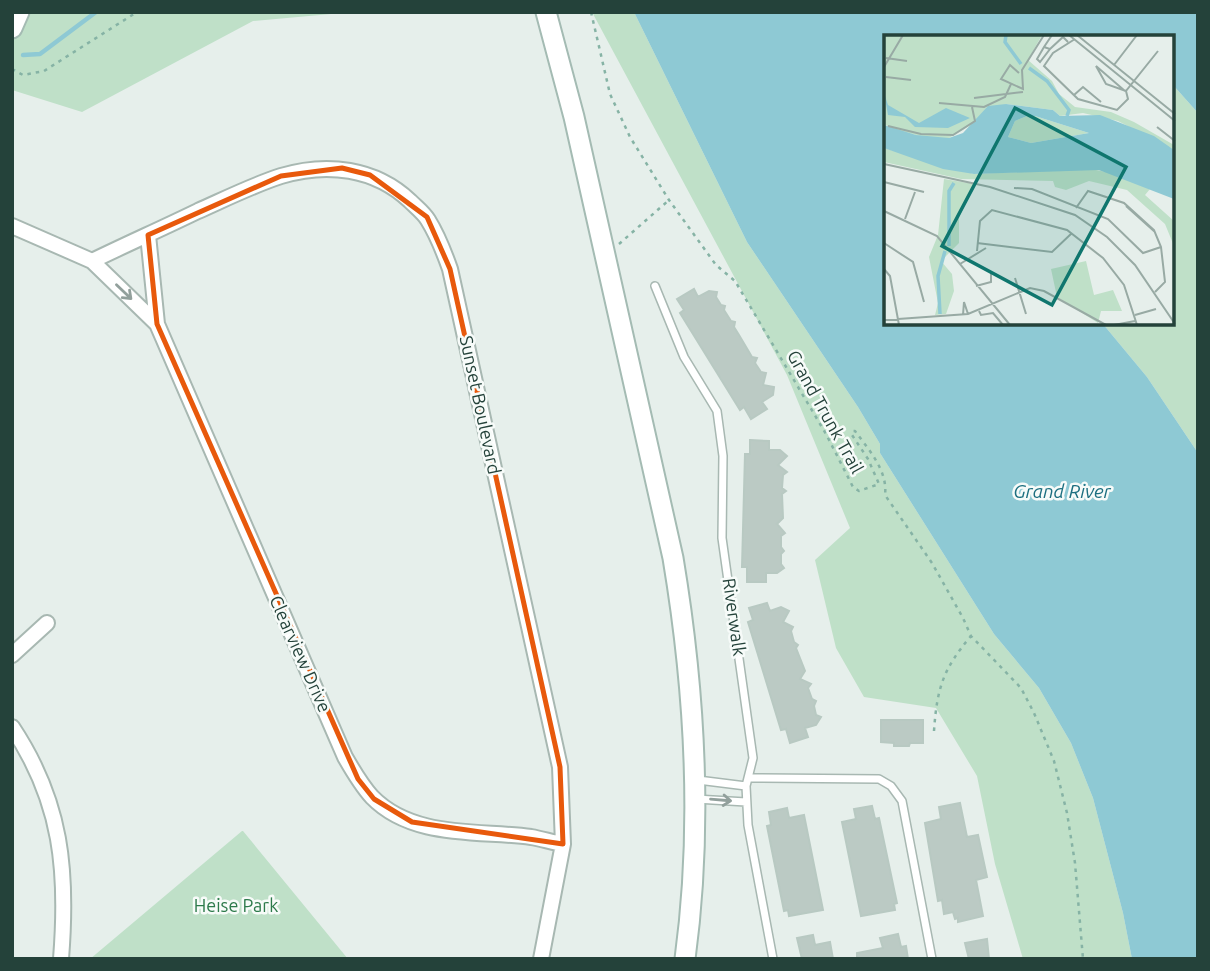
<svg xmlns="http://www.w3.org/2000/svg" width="1210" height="971" font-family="Ubuntu,sans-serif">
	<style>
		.green { fill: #bfe0c8 }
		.water { fill: #8ec9d4 }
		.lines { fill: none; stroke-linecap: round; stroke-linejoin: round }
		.stream { stroke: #8ec9d4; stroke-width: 4.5 }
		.building { fill: #bbcac4; stroke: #b8c9c2; stroke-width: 2 }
		.lane-casing { stroke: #a8b8b2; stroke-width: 10 }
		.street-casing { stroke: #a8b8b2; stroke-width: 18 }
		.secondary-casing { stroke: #a4bbb3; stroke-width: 23 }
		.path { stroke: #86b3a5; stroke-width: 2.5; stroke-dasharray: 3.5 5; stroke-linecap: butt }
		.lane { stroke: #fff; stroke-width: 7 }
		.street { stroke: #fff; stroke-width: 14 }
		.secondary { stroke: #fff; stroke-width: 19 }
		.oneway { stroke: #92a09c }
		.marked { fill: none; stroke: #e8590c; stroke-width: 5; stroke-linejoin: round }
		.labels { text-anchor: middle; stroke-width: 5; stroke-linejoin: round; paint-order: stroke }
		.street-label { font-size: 18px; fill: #24423a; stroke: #f7fbf9 }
		.park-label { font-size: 18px; fill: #2d7a4b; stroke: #f7fbf9 }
		.water-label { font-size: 19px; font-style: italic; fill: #1c6f80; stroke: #f7fbf9 }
		.inset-river { fill: none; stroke: #8ec9d4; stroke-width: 3.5 }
		.inset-road { fill: none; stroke: #98aaa4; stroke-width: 2 }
		.view { fill: #0f766e; fill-opacity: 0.15; stroke: #0f766e; stroke-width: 3.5 }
		.inset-edge { fill: none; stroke: #24423a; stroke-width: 3.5 }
	</style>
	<rect width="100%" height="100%" fill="#e6efeb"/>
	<!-- green -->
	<path class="green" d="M12,12H353L253,21L82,112L12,90Z
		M592,12H634L747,242L858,407L880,444V453L994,634L1039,688L1071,743L1093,798L1123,913L1132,959H1023L995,864L977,776L936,708L864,697L836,648L815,560L850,528L787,375Z
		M1173,85L1198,113V453L1147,377L1103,324H1173Z
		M243,831L348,959H90L242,831Z"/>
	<!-- water -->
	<path class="water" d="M634,12H1198V113L1173,85V37H886V324H1103L1147,377L1198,453V959H1132L1123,913L1093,798L1071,743L1039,688L994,634L880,453V444L858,407L747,242Z"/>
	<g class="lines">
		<!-- stream -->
		<path class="stream" d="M23,55L40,54L96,12"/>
	</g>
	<!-- building -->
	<path class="building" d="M694,289L698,297L709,291L717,292L716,297L721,305L725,306L724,310L731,321L735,322L734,327L739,335L752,357L757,358L755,363L761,372L766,373L763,385L774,387L773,395L762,402L767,409L751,419L744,407L740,410L680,313L684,310L677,299Z
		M750,440L769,441V450H780L787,456L778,465L787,472L783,475L782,488L786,491L782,494L783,518L777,524L785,533L781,536V547L784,551L781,554V564L784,568L777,573H766V582H747V567H742L745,454H750Z
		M767,603L770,611L781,607L789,611L783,622L793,627L791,631L794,642L798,645L796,648L805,671L800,679L811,684L808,688L812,699L816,701L814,706L816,715L821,717L816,725L805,728L808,737L790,743L786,729L781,730L748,622L753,620L749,608Z
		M881,720H923V743H910L909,746H894V743L881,742Z
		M960,803L967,837L978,835L987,877L976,880L983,916L958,922V918L955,919L953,912L944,914L942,900L938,901L925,823L941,819L939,807Z
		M872,806L875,819L879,818L897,903L894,904L895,910L861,916L842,822L856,819L854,809Z
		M787,808L789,818L804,815L823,910L789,916L788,910L784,911L767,826L771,825L769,812Z
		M898,934L901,947L906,946L908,959H857V953L883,948L880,938Z
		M813,935L815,945L830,942L833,959H802L797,938Z
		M987,939L989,959H969L965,943Z"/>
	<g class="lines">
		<defs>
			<path id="lane" d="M655,286L684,357L717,411L723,456L722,538L753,758L746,786L748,825L773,959
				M749,778L879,779L891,786L902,801L932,959
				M698,780L746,786
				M696,799L746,802"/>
			<path id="street" d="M12,226L92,261L157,324
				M148,235L157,324L345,757C353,771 361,785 372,797C413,839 479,830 531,837C542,839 552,842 563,844
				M92,261C127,244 163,228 198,211C225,199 253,185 281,176C327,162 375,168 410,201C416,207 424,213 428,220C438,236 444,252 450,269L560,767L563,844L541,959
				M12,655L47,623
				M12,727C62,802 68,871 61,959"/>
			<path id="secondary" d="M546,12L574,117L673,558C695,690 703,826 685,959
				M12,28L19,12"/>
		</defs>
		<!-- lane casing -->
		<use href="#lane" class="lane-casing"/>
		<!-- street casing -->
		<use href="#street" class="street-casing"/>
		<!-- secondary casing -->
		<use href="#secondary" class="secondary-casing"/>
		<!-- path -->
		<path class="path" d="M591,12L610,94L630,137L669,200L716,265L735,281L826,434L853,487L859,491L879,484L868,459L852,435L853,431H855C869,450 888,471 885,495L932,563L963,618L971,636L1021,688L1034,713L1054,761L1067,813L1075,863L1083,959
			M12,69L23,75L44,71L137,12
			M619,244L669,200
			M934,731C937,688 943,669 971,636"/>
		<!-- lane -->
		<use href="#lane" class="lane"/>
		<!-- street -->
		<use href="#street" class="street"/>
		<!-- secondary -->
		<use href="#secondary" class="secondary"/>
	</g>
	<!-- one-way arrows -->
	<defs><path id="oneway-shaft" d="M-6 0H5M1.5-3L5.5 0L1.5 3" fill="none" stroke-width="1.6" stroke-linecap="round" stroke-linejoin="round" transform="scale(1.75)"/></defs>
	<g class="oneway">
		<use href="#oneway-shaft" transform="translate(124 292) rotate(44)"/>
		<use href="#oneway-shaft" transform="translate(721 800) rotate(5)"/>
	</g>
	<!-- marked area -->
	<path class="marked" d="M342,168L370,175L427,217L450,269L560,767L563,844L412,822L374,799L358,779L157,324L148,235L281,176Z"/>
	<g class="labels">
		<!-- street labels -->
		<g class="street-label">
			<text transform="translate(480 405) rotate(78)" y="6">Sunset Boulevard</text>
			<text transform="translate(825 412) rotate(61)" y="6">Grand Trunk Trail</text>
			<text transform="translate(734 617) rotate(82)" y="6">Riverwalk</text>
			<text transform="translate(300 654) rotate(66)" y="6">Clearview Drive</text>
		</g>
		<!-- park labels -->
		<g class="park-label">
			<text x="236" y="912">Heise Park</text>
		</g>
		<!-- water labels -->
		<g class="water-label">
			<text x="1062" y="498">Grand River</text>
		</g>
	</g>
	<!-- overview -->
	<g transform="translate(884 35)">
		<rect width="290" height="290" fill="#e6efeb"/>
		<path d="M0,0H158L144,25L168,46L175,59L191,72L227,77L250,87L290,110V115L234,86L199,78L176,81L169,75L122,69L65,103L47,104L9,94L0,89ZM143,81H151L205,98L147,108L124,102L131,86ZM0,113L90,139L207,134L237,140L266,154L261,160L290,186V211L281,189L243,155L205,146L182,155L171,152L169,146L77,144L0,127ZM60,144L90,149L75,183V208L57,226L68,239L70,256L62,279L51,280L54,268L45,222L54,200ZM202,226L210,260L229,255L238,276H217L214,288L173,262L167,234Z" fill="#bfe0c8"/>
		<path d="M0,58L4,70L35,88L62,73L86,83L64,93L31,92L21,82L4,80ZM122,69L169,75L176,81L216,80L270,101L290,115V164L215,135L90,139L59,134L0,113V90L32,100L65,103L79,98L104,71ZM143,81H151L205,98L147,108L124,102L131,86Z" fill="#8ec9d4" fill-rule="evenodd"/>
		<path class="inset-river" d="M122,0L121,7L137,29M145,33L163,46L185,75L183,81M65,211V156L70,148M56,279L54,241L61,216"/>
		<path class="inset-road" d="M185,0L291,86M193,0L291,79M191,4L169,18L160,31L194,64L233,75L244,64L242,56L274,16M160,12L166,14L156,27L153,24L160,12L168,0M166,14L179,2L184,7M2,23L23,26M230,30L253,0M0,32L19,0M135,38L126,30L117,44L139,54L138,35L160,0M2,42L27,45M241,56L212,31L222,49L242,56M190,60L199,52L217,67M90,63L139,57M55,68L100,72L121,62L127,49M4,91L37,99L69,100L91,86L88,72M273,92L291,106M0,129L106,152L191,180L223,202L251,230L291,289M0,147L40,157M130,153L148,154L224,184L259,218L277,212M242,171L271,197M192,173L204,156L240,168L270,195L277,212L281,247L271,257M0,176L53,201L126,290M21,184L31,157M0,208L29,227L40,267M93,208L168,217L188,198M93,216L96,186L108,175L183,195L219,223L240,250L253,290M76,229L102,213M0,234L6,241L15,290M131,243L142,279M92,251L107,247V238M95,276L97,280L109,278L119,290M79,280L80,267L84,279M251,280L272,274M0,285L84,279L146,253L160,256L222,290M230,290L251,286"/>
		<path class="view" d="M131,73L242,132L168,270L58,211Z"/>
		<rect width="290" height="290" class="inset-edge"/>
	</g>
	<!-- border -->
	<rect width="1210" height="971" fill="none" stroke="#24423a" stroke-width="28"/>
</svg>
